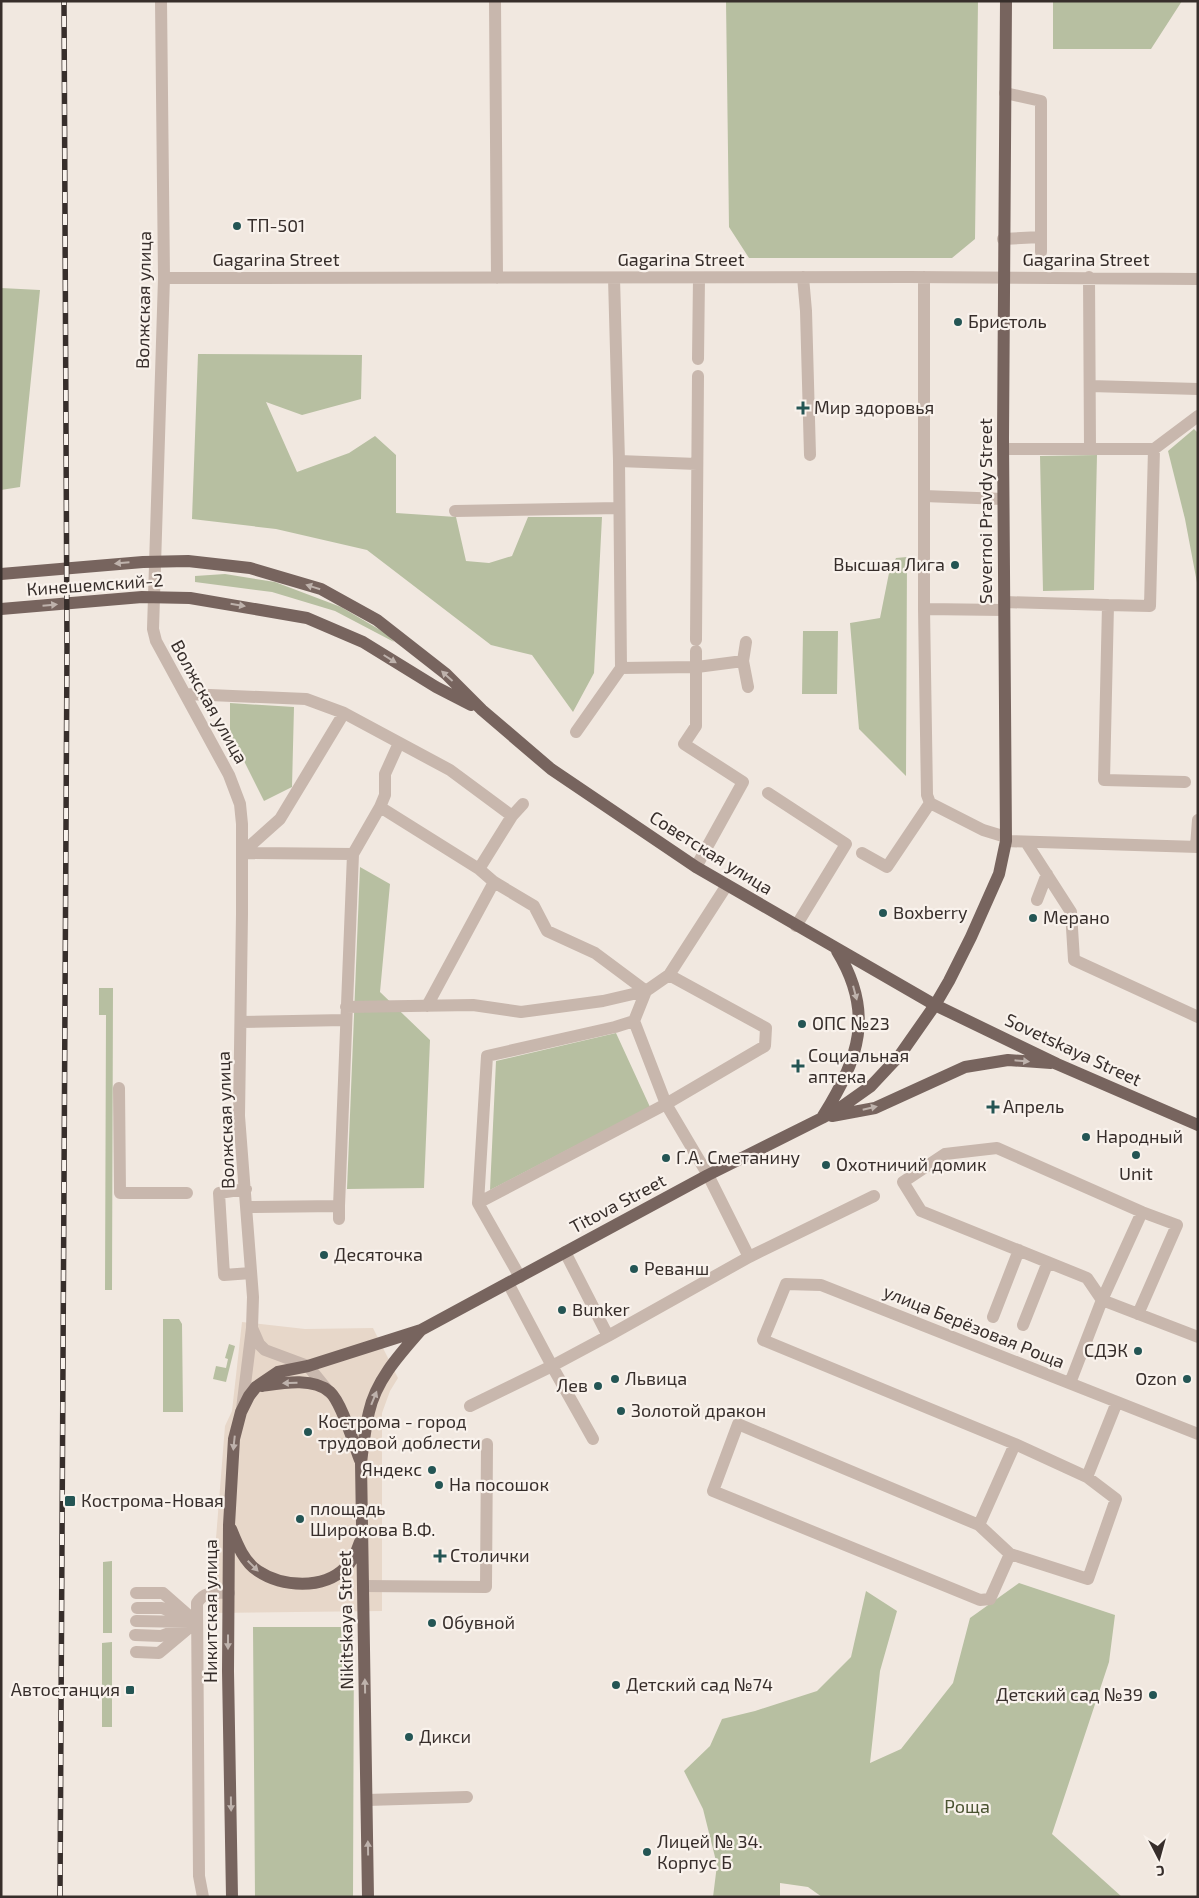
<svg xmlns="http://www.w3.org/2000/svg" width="1199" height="1898" font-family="'Exo 2',sans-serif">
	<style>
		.green { fill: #b7bfa1 }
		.plaza { fill: #e7d7c9 }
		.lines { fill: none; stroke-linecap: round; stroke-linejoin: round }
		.minor { stroke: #c8b7ad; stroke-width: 12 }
		.major { stroke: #77645e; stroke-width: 12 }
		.rail-casing { stroke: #372e2b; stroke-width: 5.5 }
		.rail { stroke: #f9f2ec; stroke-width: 4; stroke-dasharray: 11; stroke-linecap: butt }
		.oneway { fill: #beb2ac }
		.poi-dot { fill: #245554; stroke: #f9f2ec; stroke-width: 2 }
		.labels { text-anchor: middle; stroke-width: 4.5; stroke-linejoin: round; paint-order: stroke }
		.poi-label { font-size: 18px; fill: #372e2b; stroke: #f9f2ec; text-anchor: start }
		.street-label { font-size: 18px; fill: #372e2b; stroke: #f9f2ec }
		.park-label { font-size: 18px; fill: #4a5331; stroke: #f9f2ec }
	</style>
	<rect width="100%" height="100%" fill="#f1e8e0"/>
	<!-- green -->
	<path class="green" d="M726,1H978L975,239L952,258H749L729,227Z
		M1053,1H1182L1151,49H1053Z
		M1,288L40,290L20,487L1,490Z
		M198,354L362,355L361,399L302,415L266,402L297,472L349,453L375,436L396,455V513L456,517L466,561L489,563L512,556L528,517H602L594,673L573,712L532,655L491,645L367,550L276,529L192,519Z
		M1194,429L1198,433V588L1185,519L1168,451Z
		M1097,455L1094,590L1043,591L1040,456Z
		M907,557L906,776L859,729L850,623L880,618L889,573L896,558Z
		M225,574L275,582L341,607L387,634L394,642L335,611L272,592L195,582V576Z
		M803,631H838L837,694H802Z
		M230,703L294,707L292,787L264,801L230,733Z
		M360,867L390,884L380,992L430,1040L424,1188L347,1189Z
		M99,988H113L112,1290H105L106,1015H99Z
		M616,1033L650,1107L490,1190L496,1061Z
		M163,1319H179L182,1324L183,1412H163Z
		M229,1344L235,1346L226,1382L213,1379L216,1366L226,1368L228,1359L225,1358Z
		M112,1561V1633H103V1562Z
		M1019,1583L1115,1615L1109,1662L1052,1834L1122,1897H822L808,1887L780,1883V1897H713L717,1865L703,1809L684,1771L710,1746L722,1719L755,1711L817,1691L851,1657L866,1591L897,1611L880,1671L870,1763L901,1749L953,1683L970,1618Z
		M253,1627H354L353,1897H255Z
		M112,1642V1727H102V1643Z"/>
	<!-- plaza -->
	<path class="plaza" d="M242,1322L305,1329L373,1328L398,1378L390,1391L382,1413V1611L210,1613L225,1426L232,1411Z"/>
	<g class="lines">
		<!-- minor -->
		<path class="minor" d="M161,1L164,278L153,629L156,641L229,775L240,804L242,824V914L239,1116L253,1297L252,1328L242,1409
			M495,1L497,278
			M1041,237V252
			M1003,239L1041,237V101L1005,93
			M803,277L806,311L810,455
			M924,277V609L927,795L930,803L983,830L1006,837
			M1089,277L1090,449
			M164,278L909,277L1198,279
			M698,359L699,278
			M1090,386L1198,389
			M1003,449H1154L1198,416
			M619,461L697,464
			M924,496L1003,499
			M455,511L619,508
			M1004,602L1108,605L1104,780L1185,782
			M1108,605L1150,606L1154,449
			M924,609L1004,610
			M696,640L698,376
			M743,661L746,642
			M621,668L697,667L743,661L748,687
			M186,694L306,699L344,713L450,770L512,816L523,804
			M576,732L621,668L619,461L614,278
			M768,793L846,844L796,926
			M380,807L385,795V774L399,743
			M512,816L479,869L494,882L534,906L547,931L595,953L646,991
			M1006,841L1198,847
			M1026,842L1071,912L1074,960L1198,1017
			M1196,847L1198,820
			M242,853L353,854L339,1206L247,1207
			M242,853L280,819L344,713
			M862,853L887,867L930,803
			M353,854L380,807L479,869
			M696,867L743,782L684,744L696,726V651
			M1037,900L1047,874
			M669,975L766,1028L765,1046L666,1104L478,1203L487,1056L615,1027L634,1021L646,991Z
			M669,975L727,885
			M427,1006L494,882
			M346,1007L473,1005L521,1012L603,1001L646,991
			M241,1022L345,1020
			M119,1088L120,1193H187
			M246,1189L219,1193L224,1275L251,1273
			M478,1203L520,1277
			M339,1219V1206
			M749,1257L874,1196
			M508,1283L552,1366L608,1336L565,1252
			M1138,1314L1177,1225L1142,1212
			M993,1317L1019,1250
			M1023,1325L1048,1262
			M252,1328L259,1344L265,1350L308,1366L329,1392
			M608,1336L749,1257L708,1175L666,1104L634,1021
			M1070,1383L1102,1300L1087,1278L921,1211L903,1182L945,1154L997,1148L1142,1212L1102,1300L1198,1337
			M1117,1402L1087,1477L1015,1444L763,1340L786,1284L821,1285L1198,1434
			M470,1406L552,1366L593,1439
			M979,1525L1015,1444
			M1010,1554L990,1599L980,1600L713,1491L738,1424L979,1525L1010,1554L1088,1579L1116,1499L1087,1477
			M363,1586L486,1587L487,1444
			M136,1593H163L196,1622
			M137,1608H162L185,1617
			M136,1621L189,1622
			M135,1635L161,1636L185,1627
			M136,1652L159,1653L196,1622
			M367,1800L467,1797
			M203,1897L199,1876L197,1603C205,1590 216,1593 229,1593"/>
		<!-- major -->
		<path class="major" d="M1,574L143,562L188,561L250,568L321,589L377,620L446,674L482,710L551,769L696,867L935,1005L1057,1064L1198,1125
			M1,609L142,597L190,598L307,618L363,642L436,687L471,705
			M823,1116C859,1059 875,1013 837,951
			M832,1116L875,1108L965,1067L1008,1060L1051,1063
			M262,1386C282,1383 313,1377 330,1392C342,1403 354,1445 360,1460
			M231,1529C237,1544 244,1562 258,1571C282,1587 323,1590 345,1568C353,1561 357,1551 360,1542
			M232,1897L228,1671L229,1525L234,1439L241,1412L249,1396L256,1387L278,1372L308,1366L421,1330L708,1175L822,1118L840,1108L871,1086L900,1055L935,1005L949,981L971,937L999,874L1006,841L1003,438L1006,1
			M368,1897L361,1463C363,1446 365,1429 369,1412C376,1380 400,1354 421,1330"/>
		<defs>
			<path id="rail" d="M60,1897L67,647L64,1"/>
		</defs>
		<!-- rail casing -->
		<use href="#rail" class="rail-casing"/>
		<!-- rail -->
		<use href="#rail" class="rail"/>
	</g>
	<!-- one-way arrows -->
	<defs><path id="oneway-solid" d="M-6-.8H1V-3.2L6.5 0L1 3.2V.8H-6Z" transform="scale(1.25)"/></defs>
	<g class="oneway">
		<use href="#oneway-solid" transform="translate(122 563) rotate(175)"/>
		<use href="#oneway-solid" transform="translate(313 587) rotate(-163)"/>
		<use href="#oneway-solid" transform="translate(50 605) rotate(-5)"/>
		<use href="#oneway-solid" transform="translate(238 605) rotate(9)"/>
		<use href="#oneway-solid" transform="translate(390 659) rotate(32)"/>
		<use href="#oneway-solid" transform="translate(447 676) rotate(-138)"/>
		<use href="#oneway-solid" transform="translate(855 993) rotate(75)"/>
		<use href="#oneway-solid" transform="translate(1022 1061) rotate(5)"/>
		<use href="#oneway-solid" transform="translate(870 1108) rotate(-13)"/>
		<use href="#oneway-solid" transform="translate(290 1383) rotate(179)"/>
		<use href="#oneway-solid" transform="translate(374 1398) rotate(-68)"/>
		<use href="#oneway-solid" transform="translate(234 1443) rotate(96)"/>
		<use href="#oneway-solid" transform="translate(253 1566) rotate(45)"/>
		<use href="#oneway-solid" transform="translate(228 1642) rotate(90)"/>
		<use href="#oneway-solid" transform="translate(365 1686) rotate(-91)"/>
		<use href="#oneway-solid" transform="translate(231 1804) rotate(89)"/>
		<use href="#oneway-solid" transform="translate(368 1848) rotate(-91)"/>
	</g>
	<!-- markers -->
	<g class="poi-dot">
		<circle cx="237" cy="226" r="5"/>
		<circle cx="958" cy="322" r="5"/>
		<path d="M800.5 400.5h5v5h5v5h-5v5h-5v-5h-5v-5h5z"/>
		<circle cx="955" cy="565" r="5"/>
		<circle cx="883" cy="913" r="5"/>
		<circle cx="1033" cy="918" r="5"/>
		<circle cx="802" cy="1024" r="5"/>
		<path d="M795.5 1058.5h5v5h5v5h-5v5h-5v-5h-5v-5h5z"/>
		<path d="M990.5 1099.5h5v5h5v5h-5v5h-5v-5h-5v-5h5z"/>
		<circle cx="1086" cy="1137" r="5"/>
		<circle cx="1136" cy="1155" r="5"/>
		<circle cx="666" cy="1158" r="5"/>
		<circle cx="826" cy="1165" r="5"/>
		<circle cx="324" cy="1255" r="5"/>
		<circle cx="634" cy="1269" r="5"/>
		<circle cx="562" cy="1310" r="5"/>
		<circle cx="1138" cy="1351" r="5"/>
		<circle cx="615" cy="1379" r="5"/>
		<circle cx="1187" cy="1379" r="5"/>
		<circle cx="598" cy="1386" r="5"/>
		<circle cx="621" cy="1411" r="5"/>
		<circle cx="308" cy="1432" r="5"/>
		<circle cx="432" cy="1470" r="5"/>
		<circle cx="439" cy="1485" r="5"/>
		<rect x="64" y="1495" width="12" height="12" rx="2.5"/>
		<circle cx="300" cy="1519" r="5"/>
		<path d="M437.5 1548.5h5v5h5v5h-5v5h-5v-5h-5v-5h5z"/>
		<circle cx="432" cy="1623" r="5"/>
		<circle cx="616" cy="1685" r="5"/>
		<rect x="125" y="1685" width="10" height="10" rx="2.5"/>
		<circle cx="1153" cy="1695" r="5"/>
		<circle cx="409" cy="1737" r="5"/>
		<circle cx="647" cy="1852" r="5"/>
	</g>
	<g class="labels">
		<!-- poi labels -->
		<g class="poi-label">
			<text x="247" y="232">ТП-501</text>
			<text x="968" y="328">Бристоль</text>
			<text x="814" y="414">Мир здоровья</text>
			<text x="945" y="571" text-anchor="end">Высшая Лига</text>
			<text x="893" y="919">Boxberry</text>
			<text x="1043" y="924">Мерано</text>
			<text x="812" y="1030">ОПС №23</text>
			<text x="808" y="1062">Социальная<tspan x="808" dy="21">аптека</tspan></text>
			<text x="1003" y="1113">Апрель</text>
			<text x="1096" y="1143">Народный</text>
			<text x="676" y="1164">Г.А. Сметанину</text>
			<text x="836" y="1171">Охотничий домик</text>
			<text x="1136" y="1180" text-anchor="middle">Unit</text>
			<text x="334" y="1261">Десяточка</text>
			<text x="644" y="1275">Реванш</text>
			<text x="572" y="1316">Bunker</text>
			<text x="1128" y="1357" text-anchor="end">СДЭК</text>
			<text x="625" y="1385">Львица</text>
			<text x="1177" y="1385" text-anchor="end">Ozon</text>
			<text x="588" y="1392" text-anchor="end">Лев</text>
			<text x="631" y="1417">Золотой дракон</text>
			<text x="318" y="1428">Кострома - город<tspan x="318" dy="21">трудовой доблести</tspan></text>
			<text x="422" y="1476" text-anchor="end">Яндекс</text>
			<text x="449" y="1491">На посошок</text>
			<text x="81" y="1507">Кострома-Новая</text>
			<text x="310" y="1515">площадь<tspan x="310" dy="21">Широкова В.Ф.</tspan></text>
			<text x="450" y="1562">Столички</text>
			<text x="442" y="1629">Обувной</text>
			<text x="626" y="1691">Детский сад №74</text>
			<text x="120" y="1696" text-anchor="end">Автостанция</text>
			<text x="1143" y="1701" text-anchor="end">Детский сад №39</text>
			<text x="419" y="1743">Дикси</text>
			<text x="657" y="1848">Лицей № 34.<tspan x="657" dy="21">Корпус Б</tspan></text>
		</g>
		<!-- street labels -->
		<g class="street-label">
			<text x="276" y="266">Gagarina Street</text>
			<text x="681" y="266">Gagarina Street</text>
			<text x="1086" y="266">Gagarina Street</text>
			<text transform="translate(144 300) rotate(-89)" y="6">Волжская улица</text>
			<text transform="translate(986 511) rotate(-90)" y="6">Severnoi Pravdy Street</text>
			<text transform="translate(95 585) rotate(-4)" y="6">Кинешемский-2</text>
			<text transform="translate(209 702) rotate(61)" y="6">Волжская улица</text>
			<text transform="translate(711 853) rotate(32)" y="6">Советская улица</text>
			<text transform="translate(1073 1050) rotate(25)" y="6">Sovetskaya Street</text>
			<text transform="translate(226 1120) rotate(-92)" y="6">Волжская улица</text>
			<text transform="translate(618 1204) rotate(-28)" y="6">Titova Street</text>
			<text transform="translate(974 1327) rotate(22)" y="6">улица Берёзовая Роща</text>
			<text transform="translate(211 1611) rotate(-90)" y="6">Никитская улица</text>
			<text transform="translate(346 1620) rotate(-91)" y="6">Nikitskaya Street</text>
		</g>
		<!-- park labels -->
		<g class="park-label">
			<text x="967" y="1813">Роща</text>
		</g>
	</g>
	<!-- border -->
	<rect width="1199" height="1898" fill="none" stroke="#372e2b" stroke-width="5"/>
	<!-- north arrow -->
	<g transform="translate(1159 1858) rotate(174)" stroke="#f9f2ec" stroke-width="4" paint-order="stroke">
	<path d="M0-4L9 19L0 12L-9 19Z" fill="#372e2b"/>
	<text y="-8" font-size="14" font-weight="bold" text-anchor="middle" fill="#372e2b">С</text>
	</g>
</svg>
